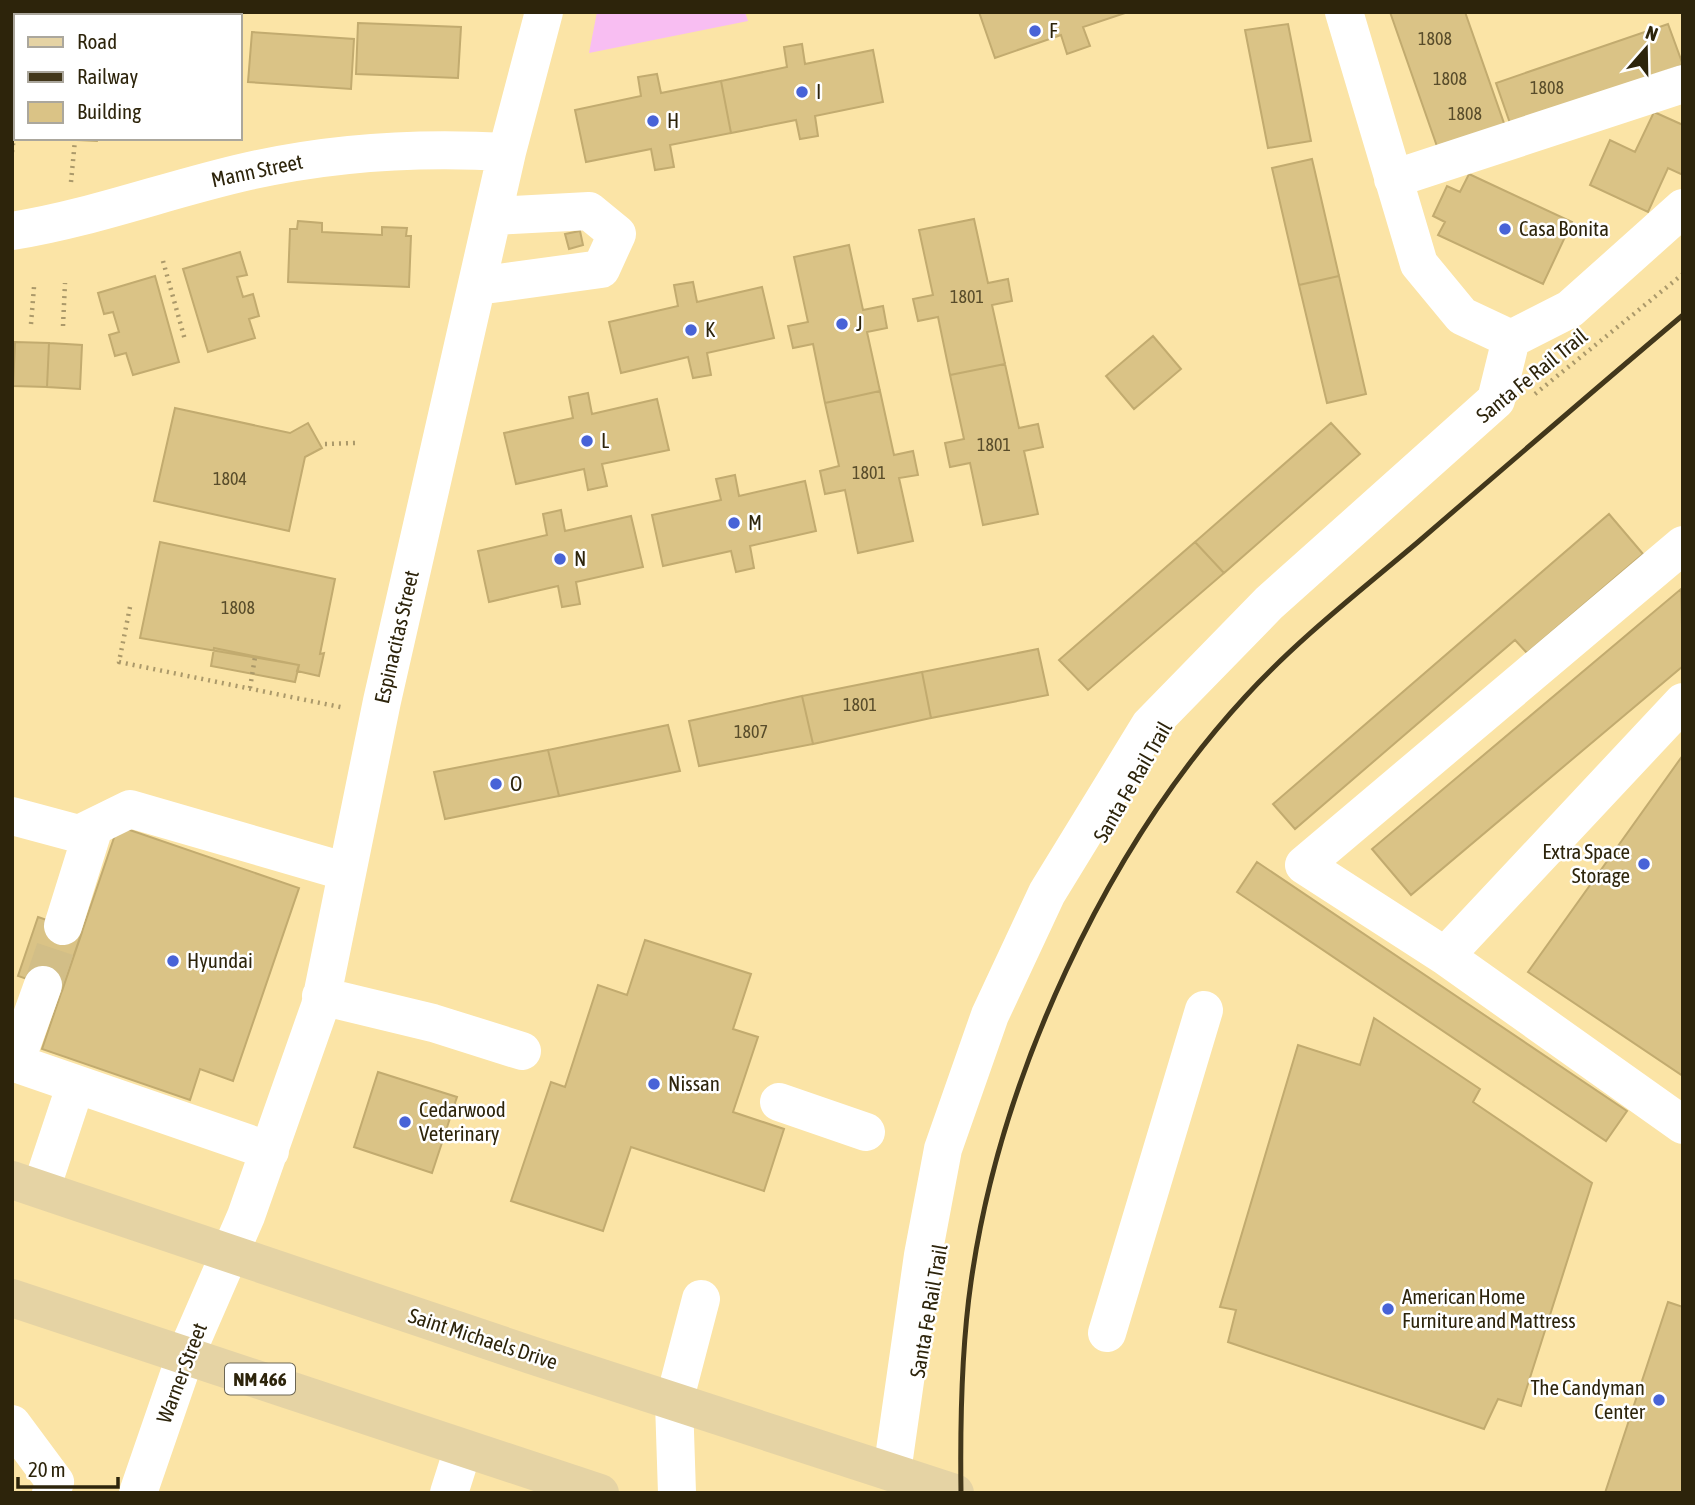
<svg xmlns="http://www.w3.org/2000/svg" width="1695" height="1505" font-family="'Asap Condensed',sans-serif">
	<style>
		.green { fill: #f8bef2 }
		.building { fill: #dac386; stroke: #c2ab6f; stroke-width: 2 }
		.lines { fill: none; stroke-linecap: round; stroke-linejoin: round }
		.minor-tunnel { stroke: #d2be87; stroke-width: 38; stroke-dasharray: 38 19; stroke-linecap: butt }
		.path { stroke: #ab996a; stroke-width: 4.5; stroke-dasharray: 2 5; stroke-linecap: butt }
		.minor { stroke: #fff; stroke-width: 38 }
		.major { stroke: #e5d3a4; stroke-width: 38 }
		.rail { stroke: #42371b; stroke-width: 5 }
		.poi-dot { fill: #4863d7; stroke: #fff; stroke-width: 2.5 }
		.labels { text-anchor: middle; stroke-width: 5; stroke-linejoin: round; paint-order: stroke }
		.number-label { font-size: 18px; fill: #584c2a }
		.shield { fill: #fff; stroke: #6c6654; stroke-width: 2 }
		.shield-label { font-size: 19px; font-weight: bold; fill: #2d240b }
		.poi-label { font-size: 21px; fill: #2d240b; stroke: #fff; text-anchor: start }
		.street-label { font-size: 21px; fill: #2d240b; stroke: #fff }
	</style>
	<rect width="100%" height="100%" fill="#fbe4a6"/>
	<!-- green -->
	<path class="green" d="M597,12H745L748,21L589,53Z"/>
	<!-- building -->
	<path class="building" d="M37,12H80V16H36Z
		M979,12H1128L1083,27L1090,46L1067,54L1061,35L995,58Z
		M1390,12H1465L1506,129L1439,152Z
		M358,23L461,27L458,78L356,74Z
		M1288,24L1311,141L1268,148L1245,30Z
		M1668,24L1683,65L1511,126L1496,83Z
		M252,32L354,39L351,89L248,82Z
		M802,44L805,64L873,50L883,102L815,116L818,136L800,139L796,120L731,133L721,81L787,67L784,47Z
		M657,74L661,93L721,81L731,133L670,145L674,167L655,170L651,149L586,162L575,110L641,96L638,77Z
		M12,86H16V138L12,137Z
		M1654,112L1683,125V175L1668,168L1648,212L1590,185L1610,140L1635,152Z
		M34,138H98L97,141Z
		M1312,159L1339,276L1299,285L1272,168Z
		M1469,174L1572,222L1543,284L1438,235L1445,222L1433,216L1447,186L1460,192Z
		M974,219L988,283L1008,279L1012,301L992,305L1005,364L950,375L938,317L918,321L913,299L933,295L919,230Z
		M298,221L322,223V232L382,235V227L407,228L406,236H411L409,287L288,282L290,229H297Z
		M580,231L583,245L569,249L565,234Z
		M849,245L863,310L883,306L887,328L867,332L880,391L825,403L813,344L793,348L788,326L808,322L794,257Z
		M240,252L247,275L237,277L243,297L253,294L259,316L249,319L255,338L208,352L183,269Z
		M155,276L179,362L133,375L126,353L115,356L109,335L119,332L113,312L104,314L98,293Z
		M1339,276L1366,394L1327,403L1299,285Z
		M693,282L697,302L762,287L774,338L707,353L711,375L693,378L688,357L621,373L609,322L678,306L674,285Z
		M1153,336L1181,369L1134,409L1106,376Z
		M15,342L49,343L47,387L13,386Z
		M49,343L82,345L80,389L47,387Z
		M1005,364L1019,428L1038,424L1043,447L1024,451L1038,514L983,525L970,463L950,467L945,443L964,439L950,375Z
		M880,391L894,455L913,451L918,475L899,478L913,541L858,553L845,490L825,494L820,471L839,466L825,403Z
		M588,393L592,414L657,399L669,450L602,464L607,486L588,490L584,469L516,484L504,433L573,418L569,397Z
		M175,408L290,433L308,423L322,448L305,457L289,531L154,501Z
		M1331,423L1360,454L1224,573L1195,542Z
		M735,475L739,496L805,481L816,531L750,546L754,568L736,572L731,551L663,566L652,515L721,500L716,479Z
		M561,510L565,531L631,516L643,567L576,582L580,604L562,607L558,586L489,602L478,551L547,535L543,514Z
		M1609,514L1643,554L1527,653L1515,640L1295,829L1273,804Z
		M160,542L335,579L320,654L324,653L319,676L297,671L299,665L140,638Z
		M1195,542L1224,573L1088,690L1059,660Z
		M1681,589L1683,666L1411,895L1372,849Z
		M214,648L299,665L295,682L211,666Z
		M1038,649L1048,695L931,718L922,672Z
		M922,672L931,718L813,744L802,696Z
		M802,696L813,744L699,766L689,721Z
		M668,725L680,771L559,796L548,750Z
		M548,750L559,796L445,819L434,772Z
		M1683,755V1076L1528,972Z
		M118,826L299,888L233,1081L200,1069L190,1100L42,1049Z
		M1257,862L1627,1111L1606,1141L1237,892Z
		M38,917L82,932L62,991L18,976Z
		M645,940L751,974L733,1029L758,1037L733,1112L784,1129L764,1191L631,1147L603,1231L511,1201L551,1082L565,1087L598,985L627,995Z
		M1374,1018L1480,1089L1473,1102L1592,1183L1521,1406L1498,1399L1484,1429L1228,1342L1236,1310L1220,1307L1298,1045L1360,1065Z
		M378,1072L457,1097L432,1173L354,1147Z
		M1668,1302L1683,1307V1493H1605Z"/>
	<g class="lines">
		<!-- minor-tunnel -->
		<path class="minor-tunnel" d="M43,985L63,926"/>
		<!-- path -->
		<path class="path" d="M12,152L14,137
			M71,182L75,140
			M163,261L185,340
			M31,324L34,287
			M63,326L65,283
			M1535,394L1683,274
			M325,444L355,443
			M130,607L119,662L345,708
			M250,688L255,657"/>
		<!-- minor -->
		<path class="minor" d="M1344,12L1419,264L1462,316L1511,339L1570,309L1683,208
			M1393,179L1683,84
			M12,231C93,218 169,189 249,171C333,152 421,147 507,152
			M477,286L601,269L617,234L589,211L493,216
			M1683,702L1445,956L1683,1125
			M12,816L79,834L130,809L347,872
			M63,926L94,827
			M1445,956L1304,865L1683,545
			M321,996L433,1023L522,1051
			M12,1062L270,1151
			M15,1063L43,985
			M779,1102L866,1132
			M41,1189L76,1084
			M1107,1333L1204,1010
			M12,1424L55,1482L51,1493
			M892,1472L923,1255L943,1149L990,1015L1047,893L1150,725L1269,603L1496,400L1511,339
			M138,1493L186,1354L246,1216L320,1006L382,701L507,152L544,12
			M449,1493L463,1449
			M677,1493L674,1402L701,1299"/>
		<!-- major -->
		<path class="major" d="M12,1180L531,1355L955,1493
			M12,1298L600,1493"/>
		<!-- rail -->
		<path class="rail" d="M961,1493C960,1423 961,1351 971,1282C1000,1078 1105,849 1245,697C1297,640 1359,592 1418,542C1506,466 1594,390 1683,315"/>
	</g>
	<!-- markers -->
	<g class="poi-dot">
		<circle cx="1035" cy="31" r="7"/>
		<circle cx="802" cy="92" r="7"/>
		<circle cx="653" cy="121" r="7"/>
		<circle cx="1505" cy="229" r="7"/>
		<circle cx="842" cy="324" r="7"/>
		<circle cx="691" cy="330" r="7"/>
		<circle cx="587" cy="441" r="7"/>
		<circle cx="734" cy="523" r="7"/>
		<circle cx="560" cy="559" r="7"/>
		<circle cx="496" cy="784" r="7"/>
		<circle cx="1644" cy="864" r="7"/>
		<circle cx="173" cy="961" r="7"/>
		<circle cx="654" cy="1084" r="7"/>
		<circle cx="405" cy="1122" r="7"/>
		<circle cx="1388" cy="1309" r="7"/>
		<circle cx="1659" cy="1400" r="7"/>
	</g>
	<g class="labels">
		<!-- number labels -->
		<g class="number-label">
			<text x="1435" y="45">1808</text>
			<text x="1450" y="85">1808</text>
			<text x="1547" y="94">1808</text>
			<text x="1465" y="120">1808</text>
			<text x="967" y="303">1801</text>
			<text x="994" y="451">1801</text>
			<text x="869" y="479">1801</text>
			<text x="230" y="485">1804</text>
			<text x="238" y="614">1808</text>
			<text x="860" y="711">1801</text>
			<text x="751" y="738">1807</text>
		</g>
		<!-- shield labels -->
		<rect class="shield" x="225" y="1363.5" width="70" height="31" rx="5"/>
		<g class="shield-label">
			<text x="260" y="1386">NM 466</text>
		</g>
		<!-- poi labels -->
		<g class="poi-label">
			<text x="1049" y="38">F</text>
			<text x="816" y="99">I</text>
			<text x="667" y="128">H</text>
			<text x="1519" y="236">Casa Bonita</text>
			<text x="856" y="331">J</text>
			<text x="705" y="337">K</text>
			<text x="601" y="448">L</text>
			<text x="748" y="530">M</text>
			<text x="574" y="566">N</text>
			<text x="510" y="791">O</text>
			<text x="1630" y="859" text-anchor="end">Extra Space<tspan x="1630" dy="24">Storage</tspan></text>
			<text x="187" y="968">Hyundai</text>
			<text x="668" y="1091">Nissan</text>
			<text x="419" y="1117">Cedarwood<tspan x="419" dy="24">Veterinary</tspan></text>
			<text x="1402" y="1304">American Home<tspan x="1402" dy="24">Furniture and Mattress</tspan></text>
			<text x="1645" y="1395" text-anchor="end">The Candyman<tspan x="1645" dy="24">Center</tspan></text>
		</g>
		<!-- street labels -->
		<g class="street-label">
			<text transform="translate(257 171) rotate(-12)" y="7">Mann Street</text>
			<text transform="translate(1532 376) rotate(-39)" y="7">Santa Fe Rail Trail</text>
			<text transform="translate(397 637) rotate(-77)" y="7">Espinacitas Street</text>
			<text transform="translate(1133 782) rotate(-60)" y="7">Santa Fe Rail Trail</text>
			<text transform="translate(929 1311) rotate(-80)" y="7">Santa Fe Rail Trail</text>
			<text transform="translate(483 1339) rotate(18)" y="7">Saint Michaels Drive</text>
			<text transform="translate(182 1373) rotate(-69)" y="7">Warner Street</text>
		</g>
	</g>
	<!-- border -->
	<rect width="1695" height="1505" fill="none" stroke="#2d240b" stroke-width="28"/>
	<!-- legend -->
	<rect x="14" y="14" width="228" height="126" fill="#ffffff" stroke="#aba79d" stroke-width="2"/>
	<rect x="28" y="37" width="35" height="10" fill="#e5d3a4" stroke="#aba79d" stroke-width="2"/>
	<text x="77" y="49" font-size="21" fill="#2d240b">Road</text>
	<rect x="28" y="72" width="35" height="10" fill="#42371b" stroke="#aba79d" stroke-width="2"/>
	<text x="77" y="84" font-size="21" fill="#2d240b">Railway</text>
	<rect x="28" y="102" width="35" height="21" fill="#dac386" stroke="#aba79d" stroke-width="2"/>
	<text x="77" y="119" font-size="21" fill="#2d240b">Building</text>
	<!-- north arrow -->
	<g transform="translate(1646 49) rotate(20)" stroke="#ffffff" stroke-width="5" paint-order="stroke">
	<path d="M0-5L12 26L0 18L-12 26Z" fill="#2d240b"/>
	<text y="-10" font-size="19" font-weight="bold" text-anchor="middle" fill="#2d240b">N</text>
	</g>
	<!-- scale -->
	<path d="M18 1477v10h100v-10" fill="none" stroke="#2d240b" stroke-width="3.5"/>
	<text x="28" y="1477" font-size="21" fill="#2d240b" stroke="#ffffff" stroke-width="5" paint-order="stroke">20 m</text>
</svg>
